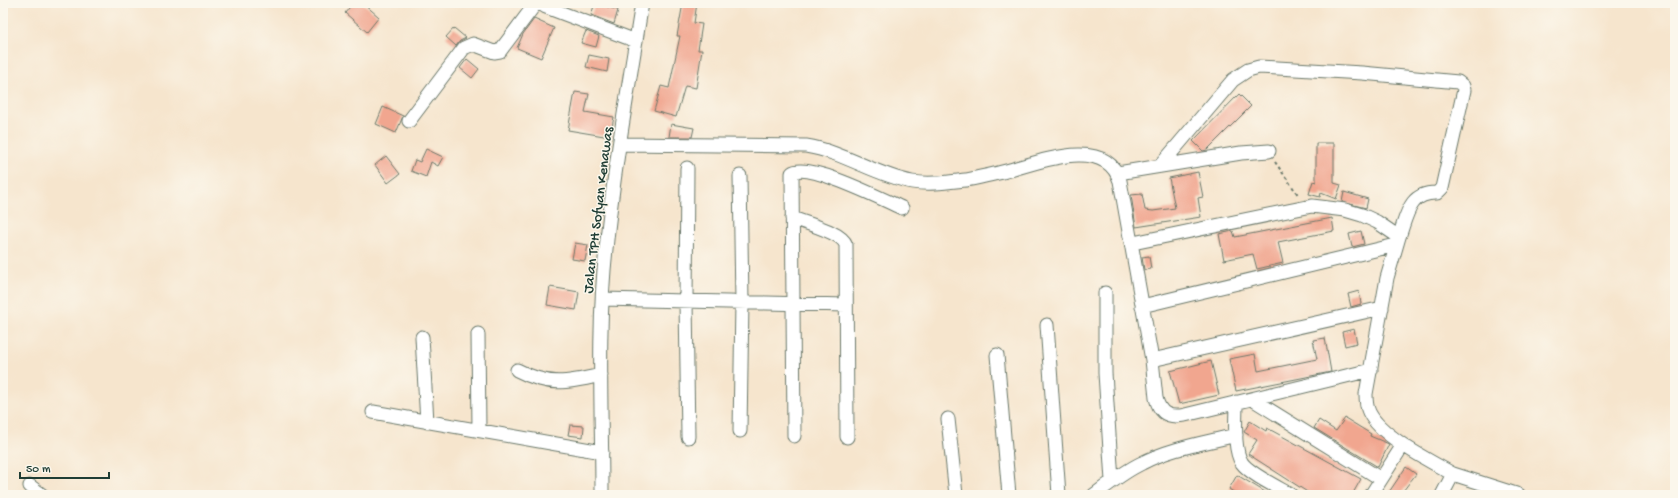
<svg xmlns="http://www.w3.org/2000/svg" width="1678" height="498" font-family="'Gochi Hand',sans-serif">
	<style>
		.building { fill: #f1a68f }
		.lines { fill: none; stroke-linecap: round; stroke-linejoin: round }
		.street-casing { stroke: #6a786a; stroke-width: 15 }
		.path { stroke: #6a786a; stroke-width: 2; stroke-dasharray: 3 3; stroke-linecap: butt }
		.street { stroke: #fff; stroke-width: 13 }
		.labels { text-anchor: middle; stroke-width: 3; stroke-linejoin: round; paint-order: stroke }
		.street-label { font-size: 15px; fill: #1f3d34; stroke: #fbf7ec }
	</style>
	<rect width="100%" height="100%" fill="#fbf7ec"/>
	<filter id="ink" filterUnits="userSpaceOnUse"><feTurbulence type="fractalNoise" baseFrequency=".025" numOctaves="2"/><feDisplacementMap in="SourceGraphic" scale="8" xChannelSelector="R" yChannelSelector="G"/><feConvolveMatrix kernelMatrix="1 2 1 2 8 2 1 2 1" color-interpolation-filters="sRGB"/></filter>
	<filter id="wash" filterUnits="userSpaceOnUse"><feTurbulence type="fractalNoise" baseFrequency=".012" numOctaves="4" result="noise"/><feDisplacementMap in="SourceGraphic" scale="16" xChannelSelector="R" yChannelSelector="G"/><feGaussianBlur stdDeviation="0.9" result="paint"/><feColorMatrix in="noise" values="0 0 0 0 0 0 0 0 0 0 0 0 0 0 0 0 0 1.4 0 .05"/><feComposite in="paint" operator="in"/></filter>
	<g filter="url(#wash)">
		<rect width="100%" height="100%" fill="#f6e5cd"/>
		<g id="blocks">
			<!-- building -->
			<path class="building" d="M353,3H363L379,17L367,32L345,13Z
				M595,3L618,10L614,24L591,15Z
				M683,3H697L694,23L702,24L698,50H702L696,88L685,86L676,117L654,111L661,86L669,88L680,36H677Z
				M534,19L554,28L541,58L517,48L523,34Z
				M454,28L466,38L460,41L456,46L446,37Z
				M586,31L599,36L596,47L581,43Z
				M589,55L609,59L607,72L586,67Z
				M467,59L479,69L472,78L460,68Z
				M575,92L589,94L585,112L614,117L610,137L568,130Z
				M1239,94L1251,106L1207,150L1203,151L1193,141Z
				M383,107L403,116L396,133L376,124Z
				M671,124L694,128L692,137H669Z
				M1316,143H1334V183L1341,185L1336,199L1321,193L1320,197L1309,194L1313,181L1316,182Z
				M426,149L443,157L438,166L431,162L426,177L411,171L415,160L420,162Z
				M386,156L400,174L388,183L375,165Z
				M1198,172L1203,197L1198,198L1201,217L1136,227L1131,195L1142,194L1145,210L1153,211L1175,208L1169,178Z
				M1344,192L1368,199L1366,208L1342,202Z
				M1332,218L1334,231L1278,242L1283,263L1257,269L1253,254L1224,260L1219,234L1233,231L1235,237Z
				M1361,231L1364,244L1352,247L1349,234Z
				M575,243L588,245L585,261L572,259Z
				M1149,256L1151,269L1144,270L1142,257Z
				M550,287L579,292L576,310L547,305Z
				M1359,291L1361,304L1351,307L1348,294Z
				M1354,329L1357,343L1345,346L1342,332Z
				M1325,338L1331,372L1236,391L1229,359L1255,354L1258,371L1317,359L1313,340Z
				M1211,361L1219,395L1179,404L1170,371Z
				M1345,418L1371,434L1370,436L1389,444L1378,467L1314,428L1319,420L1336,431Z
				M1250,421L1266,431L1267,428L1361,479L1352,495H1312L1248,454L1257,440L1244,432Z
				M570,425L584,426L583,437L568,435Z
				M1406,467L1416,474L1400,495H1387Z
				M1237,475L1247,481L1270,495H1238L1229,489Z"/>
		</g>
	</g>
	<g filter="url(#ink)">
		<use href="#blocks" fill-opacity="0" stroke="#6a786a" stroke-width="1"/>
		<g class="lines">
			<defs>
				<path id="street" d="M540,3L546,7L636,41
					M409,121L464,48L473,44L494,52L500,51L536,3
					M620,144L806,146C844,152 875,175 912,182C930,185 948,182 966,180C981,177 996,174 1010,170C1042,161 1106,136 1120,181L1152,360L1156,398C1160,415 1170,418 1185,415L1371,370
					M1160,166L1233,80L1248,70L1259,67L1362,73L1458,82L1463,86L1464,90L1442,188L1437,193C1409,192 1407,215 1399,237
					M687,168L686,301L688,437
					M1118,173L1241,153L1269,151
					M740,176L742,302L740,431
					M792,218C805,223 842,232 846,245L847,437
					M1133,243L1312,206L1345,210L1362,215L1377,222L1399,237L1387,278L1366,394C1366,400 1366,406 1369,412C1380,436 1430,461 1453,474L1442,495
					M1105,293V373L1112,481
					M603,299L846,305
					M1142,306L1396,245
					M1047,325L1059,495
					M478,334L479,430
					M422,337L427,422
					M997,355L1009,495
					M1152,360L1382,308
					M517,370C550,387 566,383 601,375
					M1252,399L1381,479
					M1236,402C1236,419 1233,450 1242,463C1250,474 1279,488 1291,495
					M373,412L602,452
					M948,419L956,495
					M794,436L792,173C807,161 884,200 902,208
					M1453,474L1519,495
					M30,486L42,495
					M602,495C602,413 597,331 606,249C614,167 629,85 642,3
					M1094,495C1110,483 1125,471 1142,463C1171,448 1205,443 1236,435
					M1371,495L1403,445"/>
			</defs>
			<!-- street casing -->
			<use href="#street" class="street-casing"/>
			<!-- path -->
			<path class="path" d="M1275,162L1299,196"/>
			<!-- street -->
			<use href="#street" class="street"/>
		</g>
	</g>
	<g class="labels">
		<!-- street labels -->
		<g class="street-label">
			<text transform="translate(597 210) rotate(-83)" y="5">Jalan TPH Sofyan Kenawas</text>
		</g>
	</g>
	<!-- margin -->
	<rect width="1678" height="498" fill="none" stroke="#fbf7ec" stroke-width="16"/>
	<!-- scale -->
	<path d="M20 472v6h89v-6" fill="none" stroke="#1f3d34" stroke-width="2"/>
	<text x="26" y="472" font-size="12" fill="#1f3d34" stroke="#fbf7ec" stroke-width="3" paint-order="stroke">50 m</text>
</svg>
